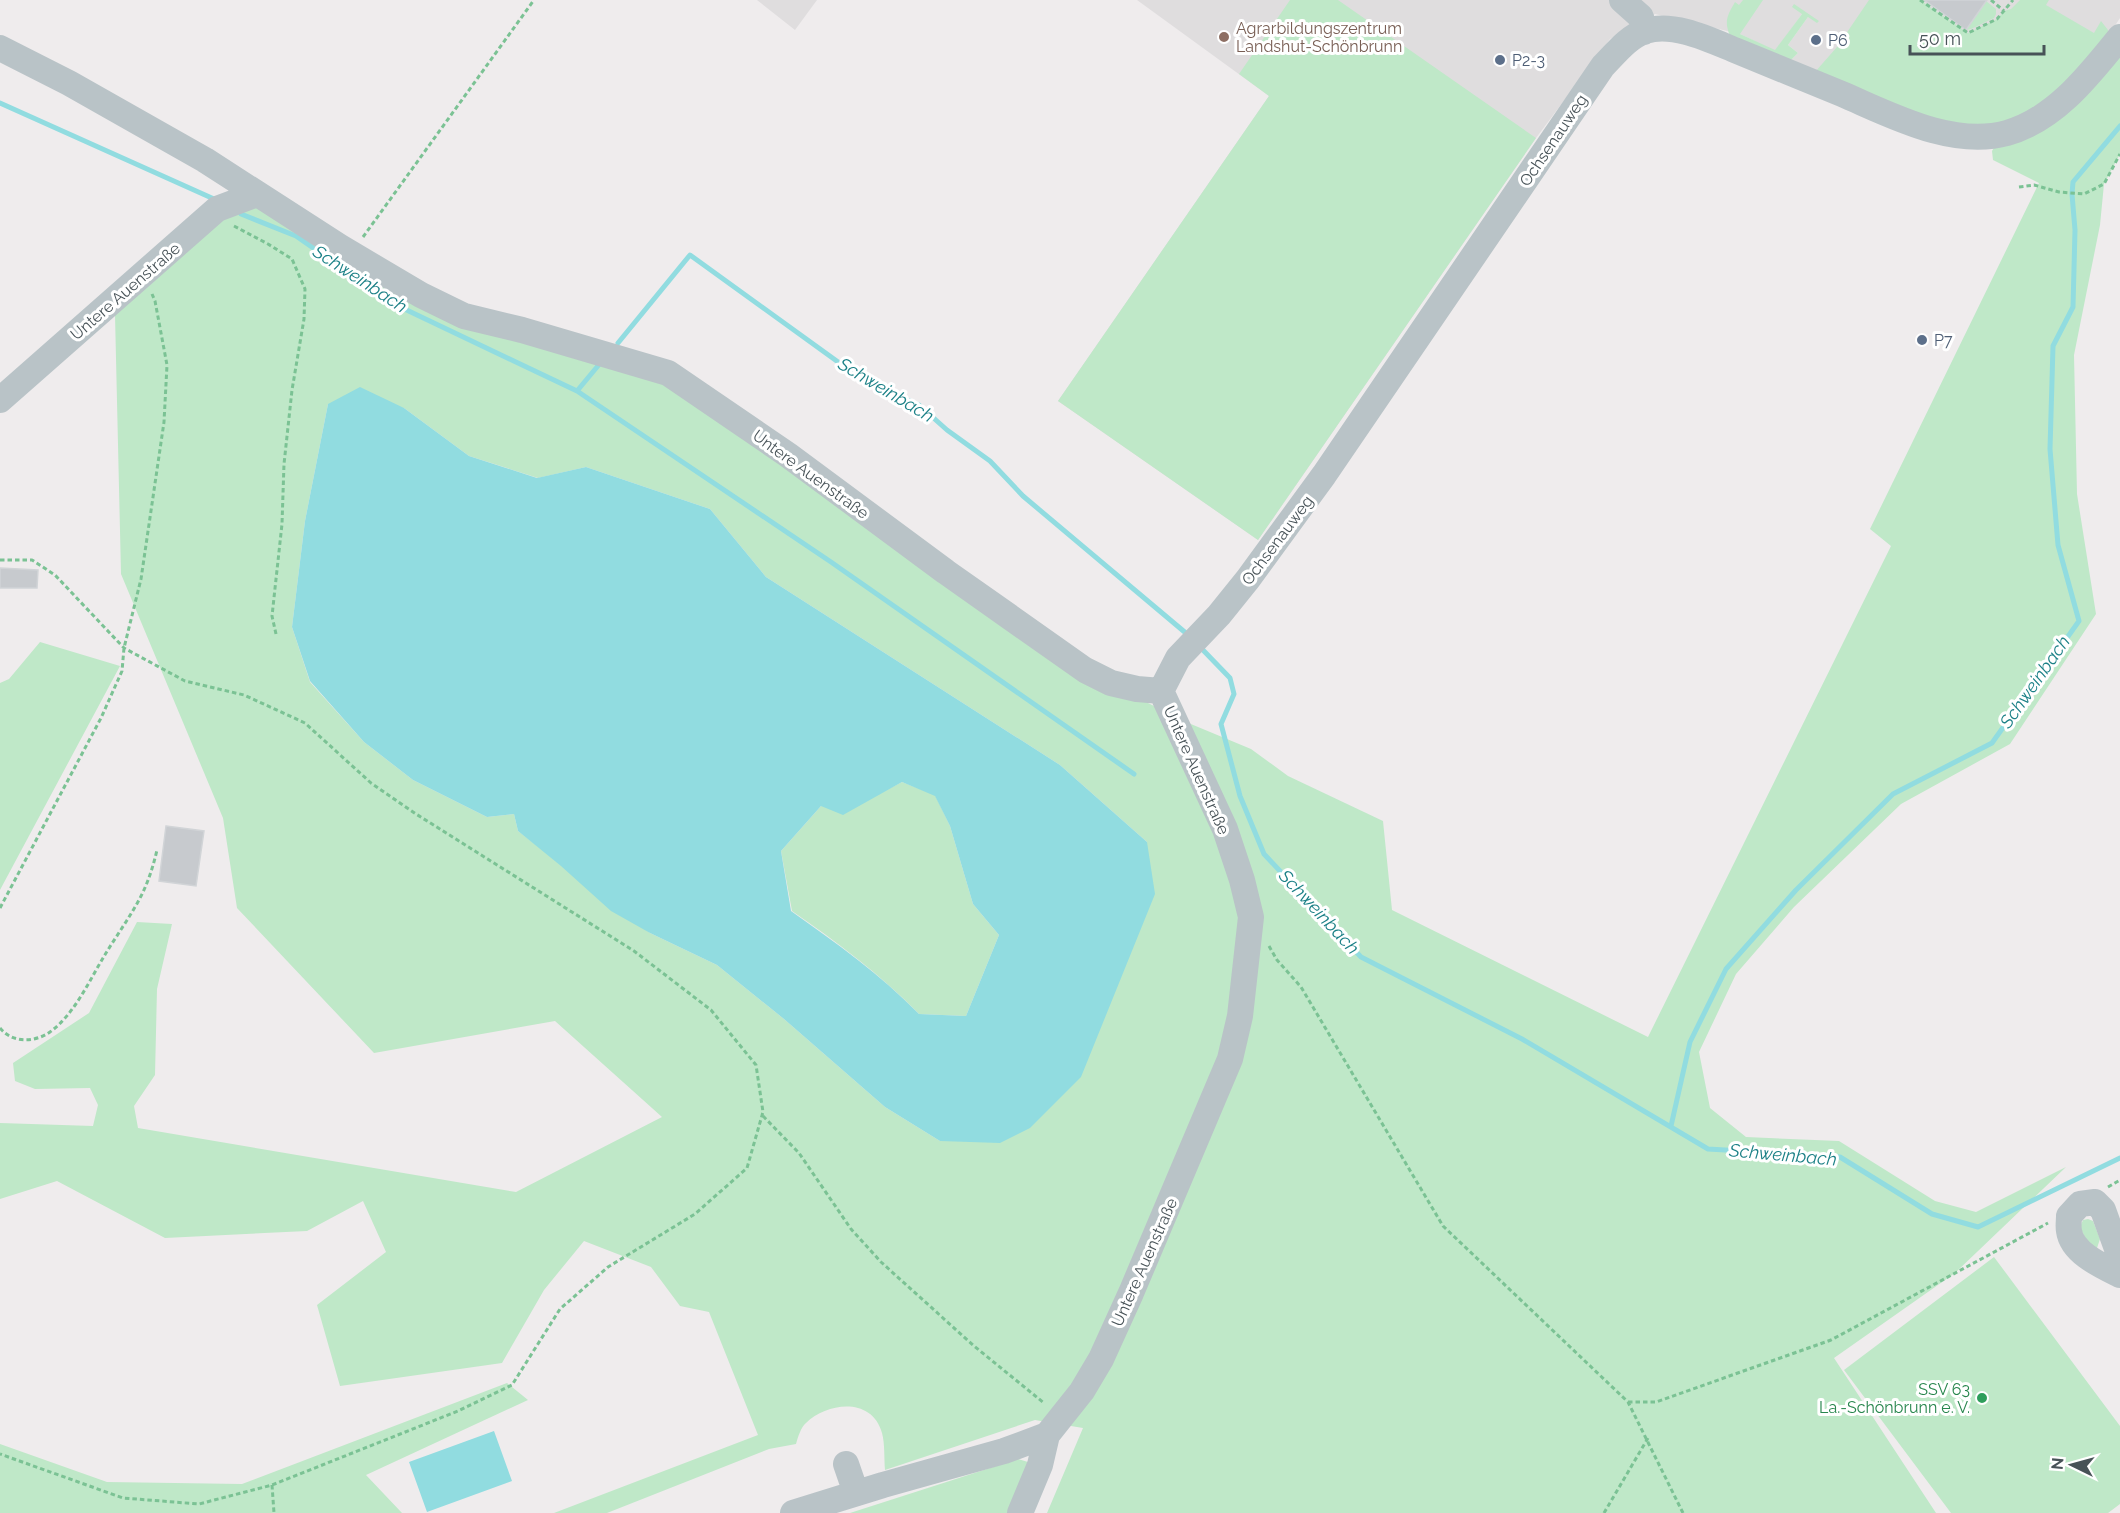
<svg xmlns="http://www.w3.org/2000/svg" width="2120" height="1513" font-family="Raleway,sans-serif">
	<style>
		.education { fill: #dfddde }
		.green { fill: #bfe8c8; fill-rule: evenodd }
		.water { fill: #91dce0; fill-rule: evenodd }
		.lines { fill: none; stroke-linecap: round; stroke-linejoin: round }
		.stream { stroke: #91dce0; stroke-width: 5 }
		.building { fill: #c7cace; stroke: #d1d4d7; stroke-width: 1.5 }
		.path { stroke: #7bc294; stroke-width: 3; stroke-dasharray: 4.5 3; stroke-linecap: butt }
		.minor { stroke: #b9c3c7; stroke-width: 26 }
		.education-dot { fill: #8d6e63; stroke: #fff; stroke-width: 2 }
		.service-dot { fill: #5c6f8a; stroke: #fff; stroke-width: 2 }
		.leisure-dot { fill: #2e9e5b; stroke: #fff; stroke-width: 2 }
		.labels { text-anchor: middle; stroke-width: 6; stroke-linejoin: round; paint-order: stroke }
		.education-label { font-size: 16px; fill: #785e54; stroke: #fff; text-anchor: start }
		.service-label { font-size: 16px; fill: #4e5e75; stroke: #fff; text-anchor: start }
		.street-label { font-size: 16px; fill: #475257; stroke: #fff }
		.leisure-label { font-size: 16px; fill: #27864d; stroke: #fff; text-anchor: end }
		.water-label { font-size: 18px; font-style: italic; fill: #1c8187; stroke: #fff }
	</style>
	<rect width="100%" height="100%" fill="#efeced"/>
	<!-- education -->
	<path class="education" d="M757,0H817L795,30Z
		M1137,0H2120V18L2106,39L1980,126L1790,61L1798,53L1788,45L1808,17L1802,14L1775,51L1740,34L1655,14L1610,39L1536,138L1258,540L1058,401L1269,96Z"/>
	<!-- green -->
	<path class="green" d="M1290,0H1338L1536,138L1258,540L1058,401L1269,96L1239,74Z
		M1743,0H1763L1740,34L1775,50L1802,14L1792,7L1794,4L1819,21L1817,23L1808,17L1788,45L1798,53L1790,61L1730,36C1724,21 1727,16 1735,2L1739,5Z
		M1869,0H1920L1968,33L1997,19L2004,11L2011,9L2020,0H2049L2046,5L2094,33L2101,21L2108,30V34C2087,58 2067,84 2041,103C1988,140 1946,125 1893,103C1867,92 1841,82 1815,72L1837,47Z
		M1986,1L1996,9V14L1994,18L1971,29L1966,30Z
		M2120,48V154L2104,184L2100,225L2074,355L2077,494L2096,614L2010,744L1901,804L1794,907L1736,974L1699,1052L1710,1108L1746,1137L1839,1141L1935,1201L1976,1212L2066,1167L1955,1273L1834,1358L1936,1513H1047L1083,1428L1035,1420L885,1470C884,1458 885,1444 882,1433C872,1397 828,1402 806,1423C801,1427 798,1437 796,1444L769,1449L607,1513H554L758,1435L709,1312L680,1306L651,1267L584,1241L544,1290L502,1363L340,1386L317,1305L386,1252L363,1201L307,1231L165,1238L57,1181L0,1199V1123L93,1126L98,1105L90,1088L35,1089L15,1081L13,1063L89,1013L137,922L172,924L157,989L155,1075L134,1106L138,1128L516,1192L662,1117L555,1021L374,1053L237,908L223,818L121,574L115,315L223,218L248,207L266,206L350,258L664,380L1148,703L1186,722L1251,749L1288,776L1383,821L1392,910L1648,1037L1891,546L1870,529L2039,183L1993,160L1992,151L1995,146ZM328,404L404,408L469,456L538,478L586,467L710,509L766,577L1060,765L1147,842L940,1141L885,1107L784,1019L717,965L650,933L518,831L514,814L487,817L413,780L364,742L310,682L292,627L305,521Z
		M40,642L120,666L0,890V683L9,679Z
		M902,782L935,795L950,826L973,904L999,935L966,1016L919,1014C880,974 837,942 792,911L781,851L821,806L875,796Z
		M2088,1219L2093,1221L2100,1239L2096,1251L2089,1246L2080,1227L2083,1220Z
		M1994,1257L2120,1426V1504L2108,1513H1951L1844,1370Z
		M507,1383L528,1400L366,1475L402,1513H0V1444L107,1482L242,1484Z
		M1018,1459L1028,1462L1010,1513H850Z"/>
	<!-- water -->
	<path class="water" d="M360,387L404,408L469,456L537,478L586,467L710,509L766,577L1060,765L1147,842L1155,894L1081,1077L1030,1128L1000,1143L940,1141L885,1107L784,1019L717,965L650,933L611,911L561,866L518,831L514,814L487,817L413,780L364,742L310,681L292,627L305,521L328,404ZM902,782L935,796L950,826L973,904L999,935L966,1016L919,1014C880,974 836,943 791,911L781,851L821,806L843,815Z
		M494,1431L512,1481L427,1512L409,1462Z"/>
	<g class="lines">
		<!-- stream -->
		<path class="stream" d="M0,103L214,199
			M241,214L296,236L394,304L577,391L831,562L1134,774
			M618,343L690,255L863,380L919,405L947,430L990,461L1023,496L1187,634
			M577,391L602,361
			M1202,649L1230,678L1234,694L1221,724L1240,796L1264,854L1361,957L1522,1039L1708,1149L1840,1157L1932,1214L1978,1227L2120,1158
			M1671,1126L1690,1042L1726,969L1796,890L1893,794L1992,743L2079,621L2058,545L2050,449L2053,346L2073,307L2075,230L2072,194L2073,182L2120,126"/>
	</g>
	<!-- building -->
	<path class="building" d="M1924,0H1987L1966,30Z
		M0,568L38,570L37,588H0Z
		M166,826L204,831L196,886L159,881Z"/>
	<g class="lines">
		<!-- path -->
		<path class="path" d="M1920,0L1968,33L1997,19L2013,0
			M1991,0L2004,11
			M2019,187L2034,185L2059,192L2084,194L2104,184L2120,154
			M234,226L268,244L292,259L305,289L304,319L292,390L284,464L282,524L272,616L276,634
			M363,237L534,0
			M0,560H32L55,575L124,648L185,681L244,695L305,723L371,783L416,814L634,951L711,1010L756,1065L763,1112L747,1168L695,1214L608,1267L560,1309L512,1385L458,1411L272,1485L199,1504L123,1498L0,1454
			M0,908L101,718L122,671L124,648L141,579L164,422L167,365L155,301L152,294
			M1269,946L1277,960L1301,987L1443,1226L1628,1402L1683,1513
			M0,1028C12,1043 34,1043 50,1032C75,1014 90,979 106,953C117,935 130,917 140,898C148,883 153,867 157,850
			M763,1116L799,1153L851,1229L881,1262L974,1346L1044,1403
			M2108,1187L2120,1180
			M1628,1402H1656L1831,1340L2048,1223
			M272,1485L274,1513
			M1604,1513L1648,1438"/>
		<!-- minor -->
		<path class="minor" d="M1622,0L1641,17L1644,32
			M0,48L69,83L205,160L340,247L421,295L464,316L522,330L668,373L788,455L946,572L1085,670L1111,683L1137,689L1161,691
			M0,400L217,209L257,194
			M1161,691L1178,658L1219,615L1248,579L1324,475L1603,66C1615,54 1628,37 1645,31C1674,22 1710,40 1737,51C1772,65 1807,80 1842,94C1891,115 1952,148 2007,133C2056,119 2090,74 2120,37
			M2120,1257L2103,1210L2095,1202L2080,1204L2069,1216C2069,1221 2068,1226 2069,1231C2072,1253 2102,1266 2120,1275
			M846,1464L856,1493
			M793,1513L883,1485L1004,1451L1047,1435L1082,1391L1101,1359L1131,1293L1230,1059L1240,1016L1251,917L1242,880L1225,829L1161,691
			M1020,1513L1040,1465L1047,1435"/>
	</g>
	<!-- markers -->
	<circle class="education-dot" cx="1224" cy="37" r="6"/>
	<g class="service-dot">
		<circle cx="1816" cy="40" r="6"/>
		<circle cx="1500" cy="60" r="6"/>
		<circle cx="1922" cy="340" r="6"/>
	</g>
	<circle class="leisure-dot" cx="1982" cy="1398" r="6"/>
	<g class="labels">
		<!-- education labels -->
		<g class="education-label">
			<text x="1236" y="34">Agrarbildungszentrum<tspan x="1236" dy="18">Landshut-Schönbrunn</tspan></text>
		</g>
		<!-- service labels -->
		<g class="service-label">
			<text x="1828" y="46">P6</text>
			<text x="1512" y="66">P2-3</text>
			<text x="1934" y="346">P7</text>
		</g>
		<!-- street labels -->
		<g class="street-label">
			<text transform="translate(1553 140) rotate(-56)" y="6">Ochsenauweg</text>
			<text transform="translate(125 291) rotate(-41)" y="6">Untere Auenstraße</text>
			<text transform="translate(811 474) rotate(36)" y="6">Untere Auenstraße</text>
			<text transform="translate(1277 540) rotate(-53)" y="6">Ochsenauweg</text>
			<text transform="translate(1197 770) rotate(66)" y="6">Untere Auenstraße</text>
			<text transform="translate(1144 1262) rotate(-66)" y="6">Untere Auenstraße</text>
		</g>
		<!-- leisure labels -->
		<g class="leisure-label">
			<text x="1970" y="1395">SSV 63<tspan x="1970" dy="18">La.-Schönbrunn e. V.</tspan></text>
		</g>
		<!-- water labels -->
		<g class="water-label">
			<text transform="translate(360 279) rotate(33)" y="6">Schweinbach</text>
			<text transform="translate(886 390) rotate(31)" y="6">Schweinbach</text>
			<text transform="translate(2035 682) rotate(-55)" y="6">Schweinbach</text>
			<text transform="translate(1319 912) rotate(47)" y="6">Schweinbach</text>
			<text transform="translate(1783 1155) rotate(5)" y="6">Schweinbach</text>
		</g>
	</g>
	<!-- north arrow -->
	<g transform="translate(2072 1465) rotate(275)" stroke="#ffffff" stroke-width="4.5" paint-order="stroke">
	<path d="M0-4.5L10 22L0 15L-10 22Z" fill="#475257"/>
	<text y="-9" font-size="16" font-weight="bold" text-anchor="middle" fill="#475257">N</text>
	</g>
	<!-- scale -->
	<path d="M1910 45v9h134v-9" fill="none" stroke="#475257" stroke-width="3"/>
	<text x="1919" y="45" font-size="18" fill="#475257" stroke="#ffffff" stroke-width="4.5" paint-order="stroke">50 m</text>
</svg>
